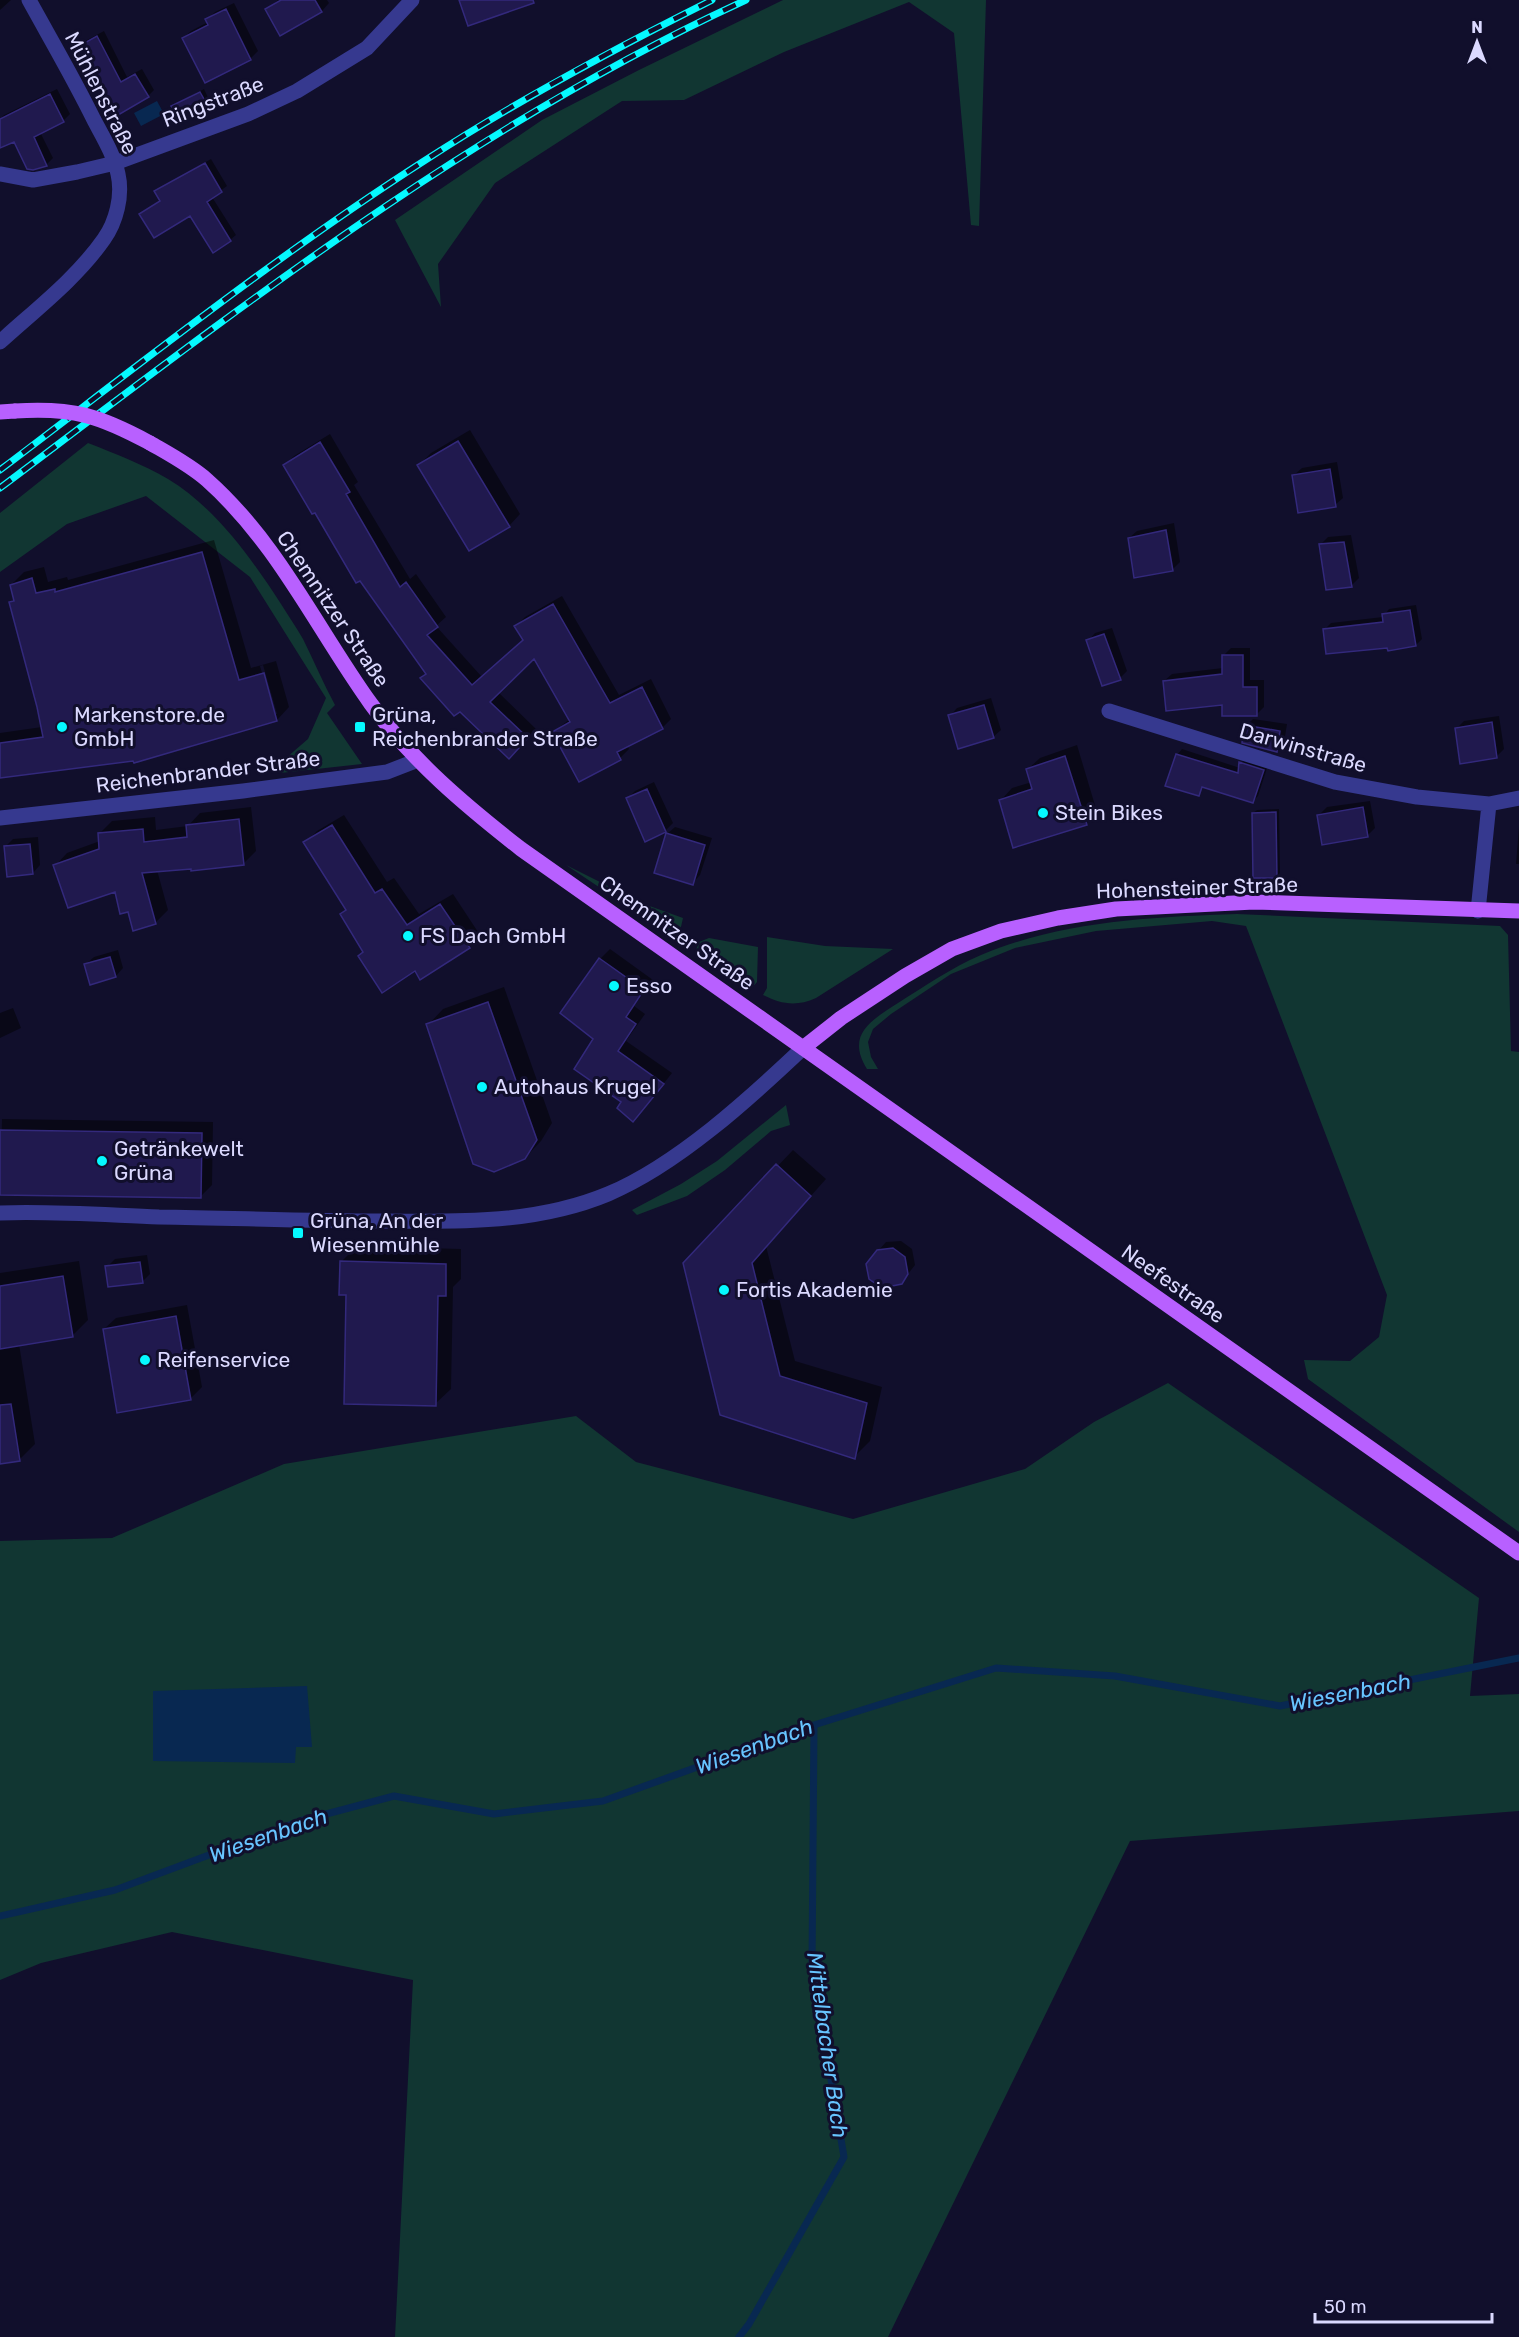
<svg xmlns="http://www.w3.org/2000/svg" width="1519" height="2337" font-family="Rubik,sans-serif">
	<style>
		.green { fill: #113632 }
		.water { fill: #082851 }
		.shadow { fill: #0007; fill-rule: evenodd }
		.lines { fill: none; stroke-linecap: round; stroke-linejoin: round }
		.stream { stroke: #082851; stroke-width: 7 }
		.building { fill: #20194e; stroke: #33297c; stroke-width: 1.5 }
		.minor { stroke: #36398f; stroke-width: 15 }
		.major { stroke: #b860ff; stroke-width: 15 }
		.rail-casing { stroke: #05f9ff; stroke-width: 7 }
		.rail { stroke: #110f2c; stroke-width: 4.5; stroke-dasharray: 14; stroke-linecap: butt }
		.major-bridge { stroke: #b860ff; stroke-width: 15 }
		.poi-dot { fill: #05f9ff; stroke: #110f2c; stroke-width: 2 }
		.labels { text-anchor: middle; stroke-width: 6; stroke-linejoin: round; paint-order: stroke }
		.street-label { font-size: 21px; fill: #dbd9ff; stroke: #110f2c }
		.poi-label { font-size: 21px; fill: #dbd9ff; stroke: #110f2c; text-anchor: start }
		.water-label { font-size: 22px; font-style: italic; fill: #67c4ff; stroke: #110f2c }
	</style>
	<rect width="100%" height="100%" fill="#110f2c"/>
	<!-- green -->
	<path class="green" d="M783,0H986L979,226L971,225L954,33L909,2L784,52L684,100L622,101L495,183L438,264L441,307L395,220L542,120L639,70Z
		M88,443C116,454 142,464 168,479C216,508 251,558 281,604C288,615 296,627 303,639C314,661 323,683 335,705L327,713L362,764L280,773L279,764L308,739L326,698L250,577L146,496L67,524L0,572V513Z
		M566,865L644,904L683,918L678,940Z
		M1237,914L1500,926L1508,935L1511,1051L1519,1052V1532L1308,1379L1304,1360L1350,1361L1379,1337L1387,1295L1246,926L1212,921L1096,931L1015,948L951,974L891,1014L873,1029L868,1042L871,1057L878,1069H867C846,1035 870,1021 898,1003C925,986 951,968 981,955C1061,921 1151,917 1237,914Z
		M767,937L825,946L893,949L816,998C796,1007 781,1004 763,995L767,988Z
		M709,938L758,947L757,982L751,989L696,950L699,942Z
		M786,1105L790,1125L771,1131L725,1170L687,1196L637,1215L632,1210L681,1184L717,1161Z
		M1168,1383L1479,1598L1470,1696L1519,1694V1811L1130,1841L888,2337H395L413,1980L172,1932L41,1963L0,1980V1541L112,1538L284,1464L576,1416L636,1462L853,1519L1025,1469L1094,1422Z"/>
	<!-- water -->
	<path class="water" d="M157,101L164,114L141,126L134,113Z
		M307,1686L312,1747H296L295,1763L153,1761V1691Z"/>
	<!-- shadow -->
	<path class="shadow" d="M0,0H11L0,10Z
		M278,0H327L329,3L322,11L281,34L267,10Z
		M234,3L258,51L251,58L205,81L183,38L191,31L208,22L207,20L215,12Z
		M104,31L127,77L142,69L154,90L148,96L104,92L80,46L87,40Z
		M57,89L70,114L63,121L40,132L53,158L47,164L33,169L15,140L0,126V119L4,115Z
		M204,89L211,104L208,107L173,106Z
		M211,159L227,186L212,197L236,235L230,240L190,214L141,215L161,199L162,187Z
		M470,430L520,514L509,526L419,465L431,453Z
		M330,434L358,482L354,485L410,579L416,574L446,617L436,626L482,677L524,640L516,626L525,617L562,596L619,695L651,679L671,719L662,728L627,745L629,749L620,758L580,780L553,732L570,719L534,657L498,692L536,729L509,757L428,673L285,465L294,456Z
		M1337,462L1343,498L1335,505L1294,475L1302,468Z
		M1174,523L1180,562L1172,570L1129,538L1137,531Z
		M1351,535L1359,578L1351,586L1321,544L1328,537Z
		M214,540L251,668L276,661L289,707L277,720L134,759L0,776V733L42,727L10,603L15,598L11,585L24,572L44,567L48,582L67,577L68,580ZM263,665L277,714H274L260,666Z
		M1416,605L1422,639L1416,645L1388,646L1325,629L1331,623L1383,617L1389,609Z
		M1112,628L1127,671L1120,678L1088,641L1095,633Z
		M1231,648H1250V680H1264V707L1256,715L1164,681L1172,674L1223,668V656Z
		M991,698L1001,730L993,737L950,716L957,708Z
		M1499,716L1504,749L1497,756L1456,729L1464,721Z
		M1253,719L1287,724L1284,743L1276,750L1246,726Z
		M1077,745L1097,812L1086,823L1001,800L1012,788L1032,782L1028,769L1040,758Z
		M1182,749L1240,768L1241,763L1246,758L1268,765L1258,796L1253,801L1204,786L1198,794L1177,755Z
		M654,782L673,823L665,831L628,798L635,791Z
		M1370,801L1375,828L1367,836L1319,815L1327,807Z
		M251,807L256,851L244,863L157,870L168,910L155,923L129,910L116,890L55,866L67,853L100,841L99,834L112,821L155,817L156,830L188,826L200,813Z
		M1279,809L1280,873L1277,876L1253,813L1257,810Z
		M344,815L387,882L394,878L419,914L453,894L480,935L469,947L416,969L365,951L342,914L347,909L305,843L317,831Z
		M675,827L712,838L700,875L693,883L667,834Z
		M1519,827V864H1516Z
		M38,837L40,865L33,873L6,846L13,839Z
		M610,949L653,980L634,1006L645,1014L626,1041L672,1073L642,1111L595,1039L600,959Z
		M118,950L123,968L116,976L86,964L94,957Z
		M504,987L552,1123L541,1141L525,1158L428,1025L443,1009Z
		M13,1008L21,1028L0,1038V1013Z
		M2,1119L213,1122L212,1185L200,1197L0,1193Z
		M793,1150L826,1179L766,1246L795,1361L882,1387L870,1441L854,1457L721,1414L684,1264Z
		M901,1241L912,1249L915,1265L901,1283L878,1251L886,1242Z
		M357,1246L461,1249V1279L453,1287L451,1389L435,1404L341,1262Z
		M147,1255L150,1274L142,1282L107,1267L115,1259Z
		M79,1261L88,1320L72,1336L19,1344L35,1444L19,1460L0,1463V1273Z
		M187,1305L202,1387L190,1399L104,1329L116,1318Z"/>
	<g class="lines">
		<!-- stream -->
		<path class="stream" d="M0,1916L115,1890L300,1821L394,1796L494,1814L603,1801L814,1725L996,1668L1115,1676L1280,1706L1519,1658
			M739,2337L749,2324L844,2157L812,1966L814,1725"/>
	</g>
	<!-- building -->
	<path class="building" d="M281,0H315L322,12L280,36L265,9Z
		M459,0H533L534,3L468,26Z
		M226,9L251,60L205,83L182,38L208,25L205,19Z
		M97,36L121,82L135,74L149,97L113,118L100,94L103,93L79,46Z
		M200,92L209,108L180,122L171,106Z
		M50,94L64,122L34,137L47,166L33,170L27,169L14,142L0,148V119Z
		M205,163L222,192L207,202L231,241L213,253L190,216L154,238L139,214L160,201L154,191Z
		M458,441L510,527L469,551L417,465Z
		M320,442L350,492L346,494L400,587L406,582L438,627L427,635L472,685L523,640L514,626L553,604L610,703L642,687L663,729L617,752L621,760L579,782L552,732L570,722L534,659L490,702L528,738L509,759L460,712L454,716L420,678L426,674L360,581L356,583L315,513L312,514L283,465Z
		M1330,469L1336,507L1298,513L1292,475Z
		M1166,530L1173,571L1134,578L1128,538Z
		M1344,542L1352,587L1326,590L1319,544Z
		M202,552L239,680L264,673L277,721L134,763L133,761L0,778V743L43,737L37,707L9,602L14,601L10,585L32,578L36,593L55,589V592Z
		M1410,610L1416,646L1388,651L1387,648L1326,654L1323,629L1383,622L1382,614Z
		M1104,634L1121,680L1102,686L1086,640Z
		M1222,655H1243V687H1257V716H1222V705L1166,711L1163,681L1222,674Z
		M984,705L994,738L958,749L948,715Z
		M1492,722L1497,758L1460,764L1455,728Z
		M1244,725L1280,731L1277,752L1242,743Z
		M1176,754L1238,773L1239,762L1264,770L1253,803L1202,787L1199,796L1165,786Z
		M1065,756L1087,825L1013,848L999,800L1032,789L1026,769Z
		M647,789L666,832L645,842L626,798Z
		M1363,807L1368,837L1322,845L1317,815Z
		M1276,812L1277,878H1253L1252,813Z
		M239,819L244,865L191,871V869L142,873L156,924L133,931L128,912L120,914L115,892L68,908L53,865L99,849L98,833L143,829L144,842L187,837L186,825Z
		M332,825L375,893L382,889L407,925L440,904L470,948L420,980L415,971L382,993L358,956L363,952L340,914L346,910L303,842Z
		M666,833L705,845L693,885L654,873Z
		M30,844L33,874L7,877L4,846Z
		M110,957L116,977L90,985L84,964Z
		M599,958L644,990L626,1017L636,1024L618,1051L664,1084L633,1122L617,1108L621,1102L574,1069L593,1039L560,1013Z
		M488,1002L537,1140L525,1159L494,1172L473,1164L426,1024Z
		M0,1130L202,1133L201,1198L0,1195Z
		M776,1164L811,1196L752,1263L780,1376L867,1403L855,1459L720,1415L683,1263Z
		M893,1248L905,1257L908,1274L902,1284L882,1288L869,1279L866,1264L877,1250Z
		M340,1261L446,1264V1296H438L436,1406L344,1404L346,1295H339Z
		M140,1262L143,1283L108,1287L105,1266Z
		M63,1276L73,1337L0,1349V1286Z
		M176,1316L191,1400L117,1413L103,1329Z
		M11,1404L20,1461L0,1464V1405Z"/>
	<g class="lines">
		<!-- minor -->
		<path class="minor" d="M0,174L33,180L77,172L115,163L248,114L297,91L367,48L412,0
			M0,342C35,310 76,279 104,239C116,222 123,196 118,174C114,155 103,137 94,120C74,79 51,40 29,0
			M1109,711L1335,782L1417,797L1489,804L1519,798
			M0,818L243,791L387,772L418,760
			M1478,911L1489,804
			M0,1213C53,1211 106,1215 159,1217C233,1218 307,1221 381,1221C457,1222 536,1224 608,1194C677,1165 749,1099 803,1048"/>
		<!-- major -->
		<path class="major" d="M0,412L15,411
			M150,443C169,454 190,465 207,480C278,543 317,629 371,704C412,761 466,806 521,849L1519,1553
			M803,1048L841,1018L905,976L952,949L1001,931L1058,918L1116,909L1254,902L1519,911"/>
		<defs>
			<path id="rail" d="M0,470C139,365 277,255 424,161C516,101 614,49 712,0
				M0,488C238,309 473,125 746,0"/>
		</defs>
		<!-- rail casing -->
		<use href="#rail" class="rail-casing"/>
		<!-- rail -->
		<use href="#rail" class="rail"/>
		<!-- major-bridge -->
		<path class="major-bridge" d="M15,411C73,407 100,416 150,443"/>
	</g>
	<!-- markers -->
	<g class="poi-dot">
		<circle cx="62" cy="727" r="6"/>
		<rect x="354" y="721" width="12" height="12" rx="3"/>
		<circle cx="1043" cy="813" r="6"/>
		<circle cx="408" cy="936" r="6"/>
		<circle cx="614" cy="986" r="6"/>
		<circle cx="482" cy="1087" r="6"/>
		<circle cx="102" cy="1161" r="6"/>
		<rect x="292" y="1227" width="12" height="12" rx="3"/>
		<circle cx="724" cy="1290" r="6"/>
		<circle cx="145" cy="1360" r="6"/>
	</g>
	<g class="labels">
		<!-- street labels -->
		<g class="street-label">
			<text transform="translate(101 93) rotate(63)" y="7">Mühlenstraße</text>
			<text transform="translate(213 102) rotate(-21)" y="7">Ringstraße</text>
			<text transform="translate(333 609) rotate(56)" y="7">Chemnitzer Straße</text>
			<text transform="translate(1303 748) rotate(16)" y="7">Darwinstraße</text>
			<text transform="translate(208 772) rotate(-7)" y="7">Reichenbrander Straße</text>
			<text transform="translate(1197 888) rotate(-2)" y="7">Hohensteiner Straße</text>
			<text transform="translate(677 933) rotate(35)" y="7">Chemnitzer Straße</text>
			<text transform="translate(1173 1284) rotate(35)" y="7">Neefestraße</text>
		</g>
		<!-- poi labels -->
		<g class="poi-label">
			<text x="74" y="722">Markenstore.de<tspan x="74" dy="24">GmbH</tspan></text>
			<text x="372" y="722">Grüna,<tspan x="372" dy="24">Reichenbrander Straße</tspan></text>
			<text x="1055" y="820">Stein Bikes</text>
			<text x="420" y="943">FS Dach GmbH</text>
			<text x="626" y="993">Esso</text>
			<text x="494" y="1094">Autohaus Krugel</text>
			<text x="114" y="1156">Getränkewelt<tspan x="114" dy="24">Grüna</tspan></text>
			<text x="310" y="1228">Grüna, An der<tspan x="310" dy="24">Wiesenmühle</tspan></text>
			<text x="736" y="1297">Fortis Akademie</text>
			<text x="157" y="1367">Reifenservice</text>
		</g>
		<!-- water labels -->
		<g class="water-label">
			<text transform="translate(1350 1692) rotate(-11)" y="8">Wiesenbach</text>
			<text transform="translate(754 1746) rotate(-20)" y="8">Wiesenbach</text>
			<text transform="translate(268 1835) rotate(-19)" y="8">Wiesenbach</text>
			<text transform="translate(828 2045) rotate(82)" y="8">Mittelbacher Bach</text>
		</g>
	</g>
	<!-- north arrow -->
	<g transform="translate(1477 42)" stroke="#110f2c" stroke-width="4.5" paint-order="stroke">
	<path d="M0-4.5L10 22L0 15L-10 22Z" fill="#dbd9ff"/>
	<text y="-9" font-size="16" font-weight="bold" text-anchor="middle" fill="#dbd9ff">N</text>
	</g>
	<!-- scale -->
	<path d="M1315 2313v9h177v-9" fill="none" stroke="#dbd9ff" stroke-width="3"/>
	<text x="1324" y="2313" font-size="18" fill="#dbd9ff" stroke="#110f2c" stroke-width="4.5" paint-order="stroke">50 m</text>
</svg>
